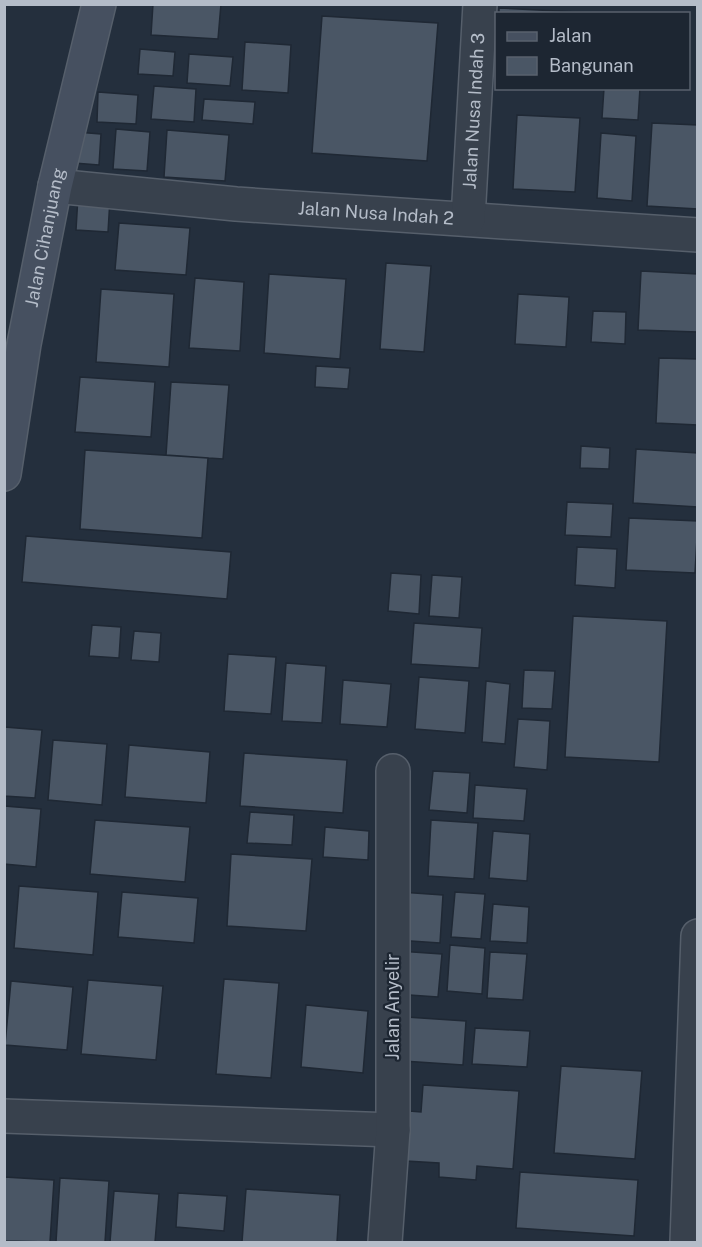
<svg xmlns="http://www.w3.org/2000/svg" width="702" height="1247" font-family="'Public Sans',sans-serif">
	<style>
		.building { fill: #4a5665; stroke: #1f2834; stroke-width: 1.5 }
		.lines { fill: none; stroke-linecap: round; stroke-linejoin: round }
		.minor-casing { stroke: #565f6b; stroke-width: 36 }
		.secondary-casing { stroke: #565f6b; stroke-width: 36 }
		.minor { stroke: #38414d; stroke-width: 33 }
		.secondary { stroke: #465060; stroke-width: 33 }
		.labels { text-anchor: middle; stroke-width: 4.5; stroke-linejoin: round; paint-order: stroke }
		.street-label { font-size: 18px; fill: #b4bcc8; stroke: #1d2632 }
	</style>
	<rect width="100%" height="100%" fill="#242f3d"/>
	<!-- building -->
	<path class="building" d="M153,4H221L218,39L151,35Z
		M499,8L597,13L499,14Z
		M322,16L438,23L427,161L312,153Z
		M245,42L291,45L288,93L242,90Z
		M140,49L175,52L173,76L138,74Z
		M189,54L233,57L230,86L187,83Z
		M154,86L196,89L194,122L151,119Z
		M604,88H640L638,120L602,118Z
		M98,92L138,95L136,124L97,122Z
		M204,99L255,102L253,124L202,120Z
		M517,115L580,118L575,192L513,189Z
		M652,123L698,125V209L647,206Z
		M116,129L150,132L147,171L113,169Z
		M167,130L229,135L225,181L164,177Z
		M76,132L101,134L99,165L74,163Z
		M601,133L636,136L632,201L597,198Z
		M78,196L110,199L108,232L76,230Z
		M119,223L190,228L186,275L115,270Z
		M386,263L431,266L424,352L380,349Z
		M641,271L698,274V332L638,330Z
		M269,274L346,279L340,359L264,353Z
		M195,278L244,282L240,351L189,348Z
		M101,289L174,294L169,367L96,362Z
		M518,294L569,297L566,347L515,344Z
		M593,311L626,312L625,344L591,342Z
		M659,358L698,359V425L656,423Z
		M316,366L350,368L348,389L315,387Z
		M80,377L155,382L151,437L75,432Z
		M171,382L229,385L223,459L166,455Z
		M581,446L610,448L609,469L580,468Z
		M636,449L698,453V507L633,503Z
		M85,450L208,458L202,538L80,529Z
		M567,502L613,504L611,537L565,535Z
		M629,518L698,521L695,573L626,570Z
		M26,536L231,552L227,599L22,582Z
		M577,547L617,549L615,588L575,585Z
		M391,573L421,575L419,614L388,611Z
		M432,575L462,577L459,618L429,616Z
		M573,616L667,621L659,762L565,757Z
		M414,623L482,628L479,668L411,664Z
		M92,625L121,627L119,658L89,656Z
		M134,631L161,633L159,662L131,660Z
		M228,654L276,657L271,714L224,711Z
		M286,663L326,666L322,723L282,721Z
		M524,670L555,671L552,709L522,708Z
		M419,677L469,681L465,733L415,729Z
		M343,680L391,684L387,727L340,724Z
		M486,681L510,684L505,744L482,742Z
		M518,719L550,721L547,770L514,767Z
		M4,727L42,730L35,798L4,796Z
		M53,740L107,744L102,805L48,800Z
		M129,745L210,752L206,803L125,797Z
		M244,753L347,760L343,813L240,806Z
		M433,771L470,773L467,813L429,810Z
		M475,785L527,789L524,821L473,818Z
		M4,806L41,809L36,867L4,864Z
		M250,812L294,815L292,845L247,843Z
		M95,820L190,827L185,882L90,874Z
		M431,820L478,823L474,879L428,876Z
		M325,827L369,831L368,860L323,857Z
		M493,831L530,834L527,881L489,878Z
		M231,854L312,859L306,931L227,926Z
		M19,886L98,892L93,955L14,948Z
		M122,892L198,898L194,943L118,937Z
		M400,892L443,895L440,943L396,940Z
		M455,892L485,894L481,939L451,937Z
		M493,904L529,907L527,943L490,941Z
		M450,945L485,948L482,994L447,991Z
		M398,951L442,954L438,997L395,994Z
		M490,952L527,954L523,1000L487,998Z
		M224,979L279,983L271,1078L216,1074Z
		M88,980L163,986L156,1060L81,1054Z
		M11,981L73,987L67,1050L5,1045Z
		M306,1005L368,1011L363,1073L301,1067Z
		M406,1017L466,1021L463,1065L403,1061Z
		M475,1028L530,1031L527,1067L472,1064Z
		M561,1066L642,1071L635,1159L554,1153Z
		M423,1085L519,1091L513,1169L477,1166L476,1180L439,1177V1163L406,1161L409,1111L421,1112Z
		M520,1172L638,1180L634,1236L516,1228Z
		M4,1177L54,1180L50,1242L4,1241Z
		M60,1178L109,1181L105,1242H56Z
		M246,1189L340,1195L337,1242H242Z
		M114,1191L159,1194L155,1242H110Z
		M178,1193L227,1196L224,1231L176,1227Z"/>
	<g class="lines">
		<defs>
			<g id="minor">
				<path id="s1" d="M55,186L236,204L698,235"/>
				<path id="s2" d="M468,219L480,4"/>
				<path d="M4,1116L393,1130"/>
				<path d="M385,1242L393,1130V771"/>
				<path d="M687,1242L698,936"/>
			</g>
			<g id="secondary">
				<path id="s3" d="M4,474L24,344L55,186L99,4"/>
			</g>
		</defs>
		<!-- minor casing -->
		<use href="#minor" class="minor-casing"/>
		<!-- secondary casing -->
		<use href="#secondary" class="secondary-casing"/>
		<!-- minor -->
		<use href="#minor" class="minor"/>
		<!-- secondary -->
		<use href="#secondary" class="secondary"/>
	</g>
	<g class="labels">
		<!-- street labels -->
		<g class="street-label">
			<text dy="6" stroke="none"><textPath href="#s2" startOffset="108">Jalan Nusa Indah 3</textPath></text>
			<text dy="6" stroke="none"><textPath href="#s1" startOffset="322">Jalan Nusa Indah 2</textPath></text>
			<text dy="6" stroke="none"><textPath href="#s3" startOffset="240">Jalan Cihanjuang</textPath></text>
			<text transform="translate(393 1007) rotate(-90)" y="6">Jalan Anyelir</text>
		</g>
	</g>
	<!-- border -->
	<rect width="702" height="1247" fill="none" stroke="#b4bcc8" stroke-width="12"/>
	<!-- legend -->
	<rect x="495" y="12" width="195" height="78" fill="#1d2632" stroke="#59626e" stroke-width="1.5"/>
	<rect x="507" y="32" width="30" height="9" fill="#465060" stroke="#59626e" stroke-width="1.5"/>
	<text x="549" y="42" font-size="18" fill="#b4bcc8">Jalan</text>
	<rect x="507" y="57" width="30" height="18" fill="#4a5665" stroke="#59626e" stroke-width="1.5"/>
	<text x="549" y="72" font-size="18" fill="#b4bcc8">Bangunan</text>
</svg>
